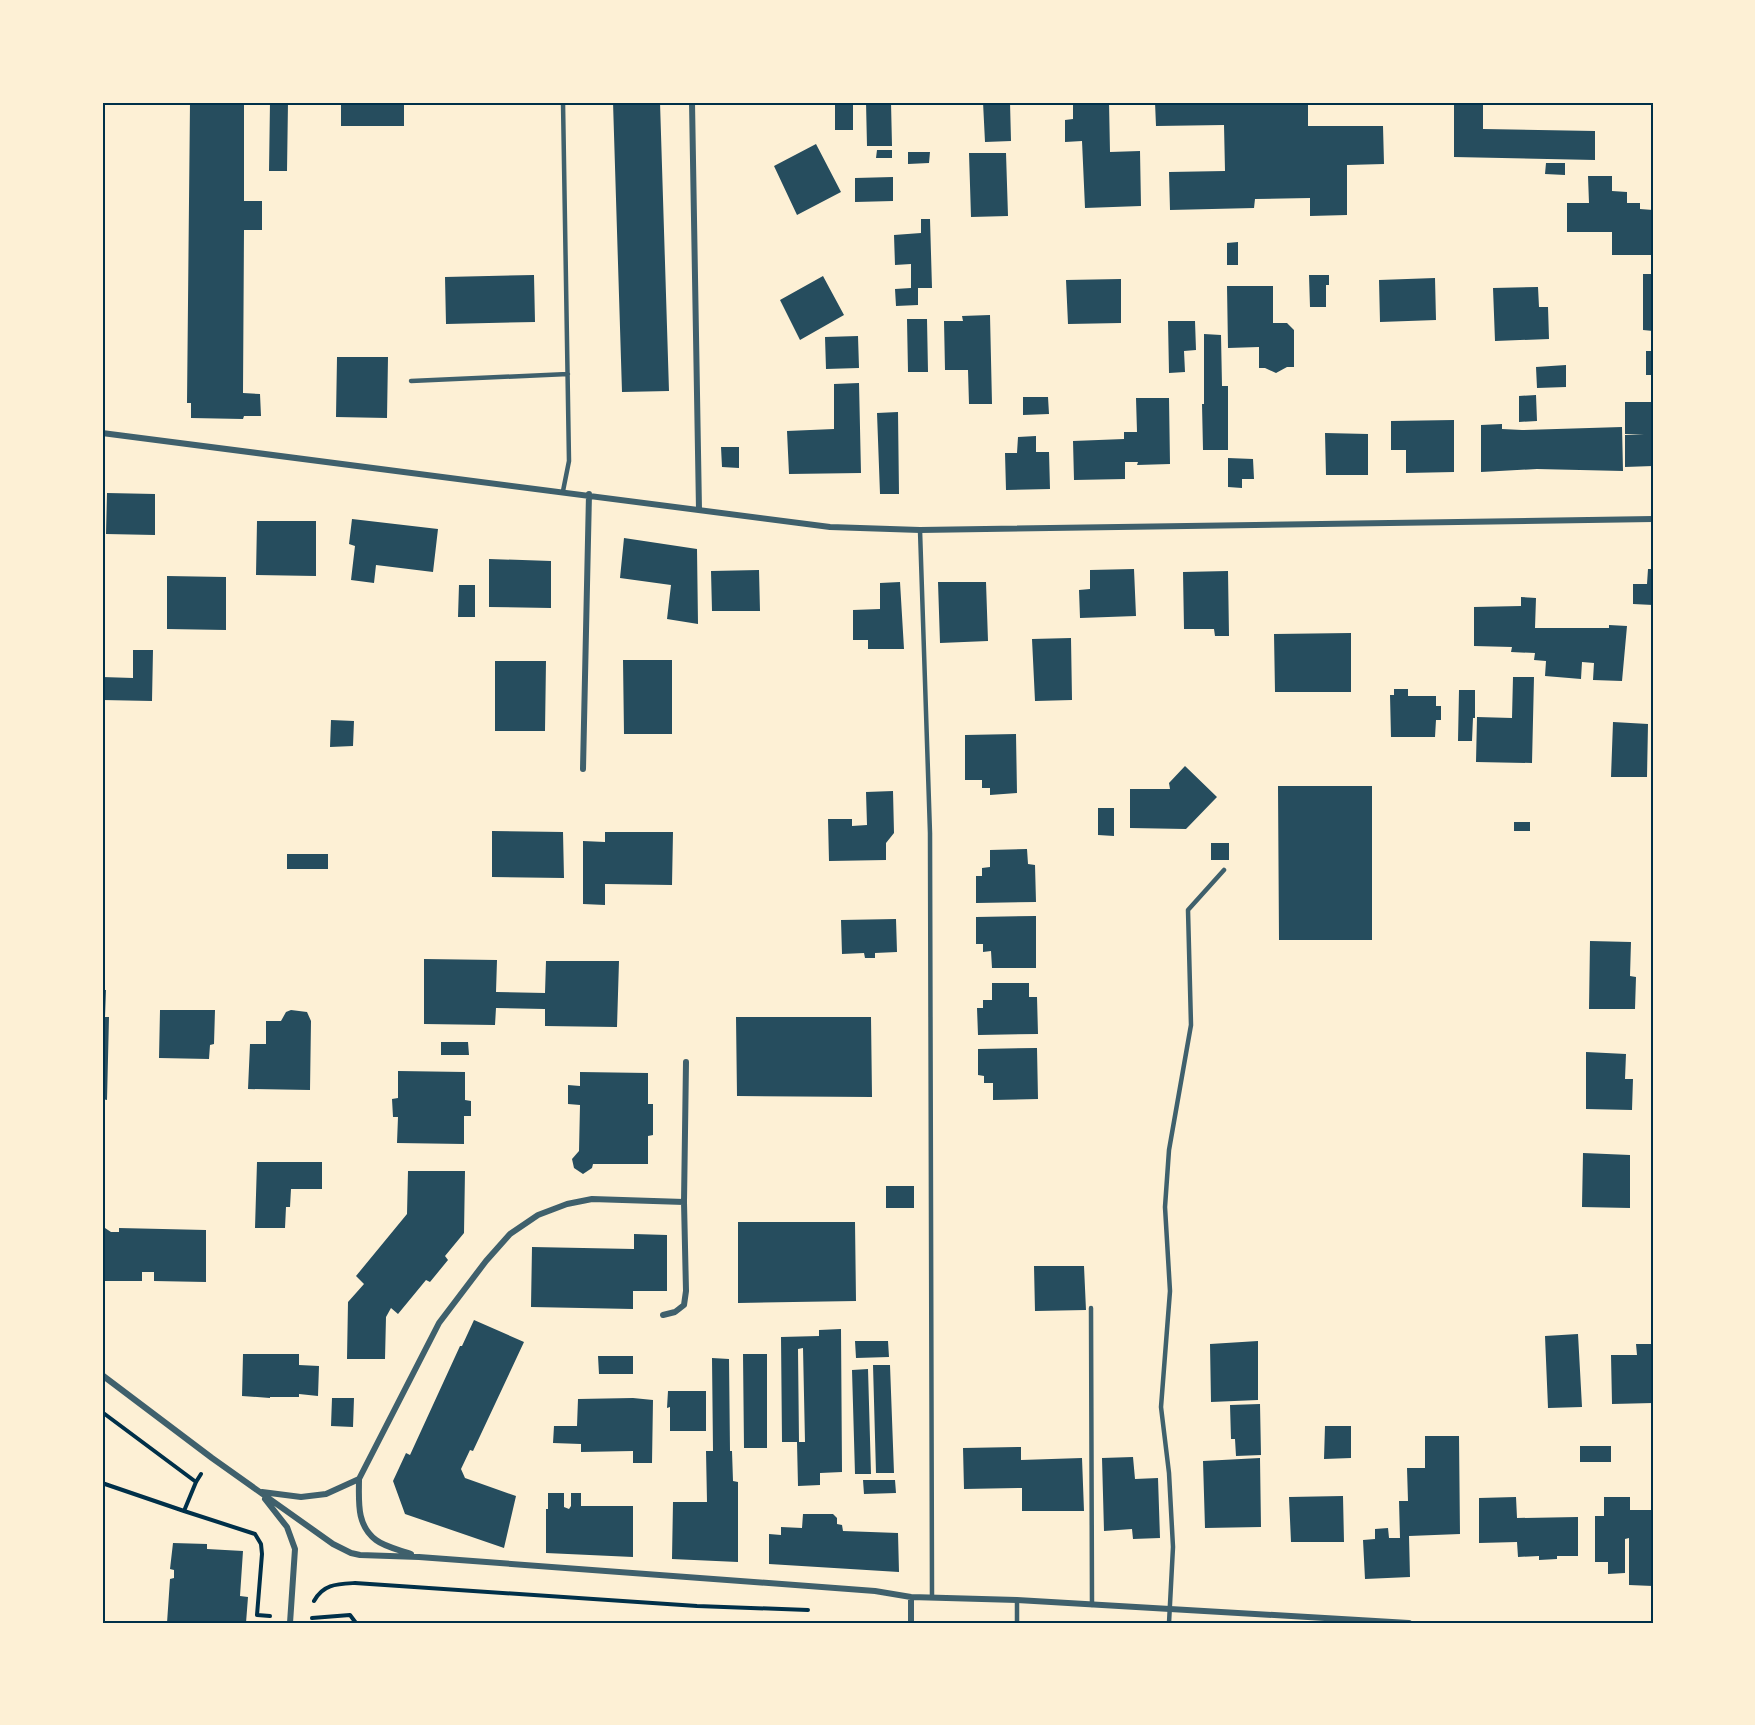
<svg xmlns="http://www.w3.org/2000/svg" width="1755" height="1725" font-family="'Source Sans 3',sans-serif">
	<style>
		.building { fill: #264d5e; fill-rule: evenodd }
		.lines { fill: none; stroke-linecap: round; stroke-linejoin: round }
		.path { stroke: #003049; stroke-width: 4 }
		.service { stroke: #3f606c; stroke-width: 4.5 }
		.minor { stroke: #3f606c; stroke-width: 6 }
		.neatline { fill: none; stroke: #003049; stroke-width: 2 }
	</style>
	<rect width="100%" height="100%" fill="#fdf0d5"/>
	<!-- building -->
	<path class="building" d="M190,102H244V201H262V230H244L243,393L260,394L261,416H244L243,419L191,418V403H187Z
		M270,102H288L287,171H269Z
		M341,102H404V126H341Z
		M613,102H660L669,391L622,392Z
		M835,102H853V130H835Z
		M866,102H891L892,146H867Z
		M983,102H1010L1011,141L985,142Z
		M1073,102H1109L1110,152L1140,151L1141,206L1085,208L1082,141L1065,142V120L1073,119Z
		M1155,102H1308V126H1383L1384,164L1347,165V215L1310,216V198L1255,199L1254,208L1170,210L1169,172L1225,171L1224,125L1156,126Z
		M1454,102H1483V129L1595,131V160L1454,157Z
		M816,144L841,192L797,215L774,166Z
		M877,150H892V158H876Z
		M908,152H930L929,163L908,164Z
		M969,153H1006L1008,216L971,217Z
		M1546,163H1565V175L1545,174Z
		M1588,176H1612V191L1627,192V203H1640V209L1653,210V255H1612V232H1567V203H1589Z
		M893,177V201L855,202V178Z
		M921,219H930L932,288H918V305L896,306L895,289L911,288V264L895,265L894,235L921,233Z
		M1238,242V265H1227V243Z
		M1643,274H1653V331L1643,330Z
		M534,275L535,322L446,324L445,277Z
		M1309,275H1329V285H1326V307H1310Z
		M823,276L844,315L800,340L780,300Z
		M1435,278L1436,320L1380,322L1379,280Z
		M1121,279V323L1068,324L1066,280Z
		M1227,286H1273V323H1287L1294,330V367H1287L1276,373L1265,368H1259V347L1228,348Z
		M1538,287L1539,307H1548L1549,339L1495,341L1493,288Z
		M990,315L992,404H969L968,370H945L944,321H963L962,316Z
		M907,319H927L928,372H908Z
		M1168,321H1195L1196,350L1184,351L1185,372L1169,373Z
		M1204,334L1221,335L1222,386H1228V450H1203L1202,404H1204Z
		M858,336L859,368L826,369L825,337Z
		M1646,351H1653V375H1646Z
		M337,357H388L387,418L336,417Z
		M1566,365V387L1537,388L1536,367Z
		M859,383L861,473L789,474L787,431L834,429V384Z
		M1536,395L1537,421L1519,422V396Z
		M1023,397H1048L1049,414L1023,415Z
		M1136,398H1169L1170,464L1137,465L1138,462H1125V479L1074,480L1073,441L1124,439V432H1137Z
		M1625,402H1653V466L1625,467V435L1644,434H1625Z
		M898,412L899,494H880L877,413Z
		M1454,420V472L1406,473V450H1391V421Z
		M1502,424V429L1522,430L1622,427L1623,471L1537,469L1481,472V425Z
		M1325,433L1368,434V475H1326Z
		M1036,436V452H1049L1050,489L1006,490L1005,453H1017L1018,437Z
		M721,447H739V468L722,467Z
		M1228,458L1253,459L1254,479H1242V488L1228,487Z
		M107,493L155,494V535L106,534Z
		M352,519L438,529L433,572L376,565L374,583L351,580L355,546L349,544Z
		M257,521H316V576L256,575Z
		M624,538L697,549L698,624L667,619L671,585L620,578Z
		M489,559L551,561V608L489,607Z
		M1134,569L1136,616L1080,618L1079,590L1090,589V570Z
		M1648,569H1653V605L1633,604V584H1647Z
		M759,570L760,611H712L711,571Z
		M1228,571L1229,636H1215L1214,629H1184L1183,572Z
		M167,576L226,577V630L167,629Z
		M900,582L904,649H868V640H853V610L880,609V583Z
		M938,582H986L988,641L940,643Z
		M459,585H475V617H458Z
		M1521,597L1536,598L1535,628H1609V625L1627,626L1622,681L1593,680L1594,663L1582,662L1581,679L1545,676L1546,661L1534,660L1535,653L1511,652L1512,647L1474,646V607L1521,606Z
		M1351,633V692H1275L1274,634Z
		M1071,638L1072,700L1035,701L1032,639Z
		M133,650H153L152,701L102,700V677L133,678Z
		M623,660H672V734H624Z
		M495,661H546L545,731H495Z
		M1513,677H1534L1532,763L1476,762L1477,717L1512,718Z
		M1394,689H1408V696H1436V706H1441V720H1436L1435,737H1391L1390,695H1394Z
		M1459,690H1475V718H1473L1472,741H1458Z
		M331,720L354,721L353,746L330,747Z
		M1613,722L1648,724L1647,777H1611Z
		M1016,734L1017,793L990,795V788H982V780H965V735Z
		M1185,766L1217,797L1186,829L1130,828V789H1170L1169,783Z
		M1278,786H1372V940H1279Z
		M893,791L894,833L886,843V860L829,861L828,819H852V826L867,825L866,792Z
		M1098,808H1114V836L1098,835Z
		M1514,822H1530V831H1514Z
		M492,831L563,832L564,878L492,877Z
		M605,832H673L672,885L605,884V905L583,904V841L605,842Z
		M1211,843H1229V860H1211Z
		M1027,849L1028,864L1035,865L1036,902L976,903V876H982V868L990,867V850Z
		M287,854H328V869H287Z
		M1036,916V968H992L991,951L983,952V944H976V917Z
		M896,919L897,952L875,953V958H865L864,953L842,954L841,920Z
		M1590,941L1631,942L1630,976L1636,977L1635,1009H1589Z
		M424,959L497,960L496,992L545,993L546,961H619L617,1027L545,1026V1009L496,1008L495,1025L424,1024Z
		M992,983H1029V997H1037L1038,1034L978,1035L977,1008H983V1000H992Z
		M102,990H106L105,1017H109L107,1100L102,1099Z
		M160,1010H215L214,1044L210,1045L209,1059L159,1058Z
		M291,1010L307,1012L311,1021L310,1090L248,1089L250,1044H266V1021H281L286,1012Z
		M736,1017H871L872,1097L737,1096Z
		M441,1042H468L469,1055H441Z
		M1037,1048L1038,1099L993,1100V1083H984V1076L978,1075V1049Z
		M1586,1052L1626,1054L1625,1079H1633L1632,1110L1586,1109Z
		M398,1071L465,1072V1100L471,1101V1116H464V1144L397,1143L398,1117H393L392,1099L398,1098Z
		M580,1072L648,1073V1104H653V1135L648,1136V1164H593L592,1168L583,1174L574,1168L572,1159L579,1151L580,1105L568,1104V1085L580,1086Z
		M1583,1153L1630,1155V1208L1582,1207Z
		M257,1162H322V1189H291L290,1207H286L285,1228H255Z
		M408,1171H465L464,1233L445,1256L448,1260L430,1282L426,1280L398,1314L391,1308L386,1317L385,1359H347L348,1302L364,1284L356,1276L407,1214Z
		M886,1186H914V1208H886Z
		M102,1190L105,1191V1219L102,1221Z
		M738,1222H855L856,1301L738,1303Z
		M102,1226L111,1232H119V1228L206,1230V1282L154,1281V1272H142V1281H102Z
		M634,1234L667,1235V1291H633V1309L531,1307L532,1247L634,1249Z
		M1034,1266H1084L1086,1310L1035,1311Z
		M474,1320L524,1342L473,1451L470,1450L461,1469L465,1478L516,1496L504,1548L405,1514L393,1481L406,1453L410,1455L460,1346H462Z
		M841,1329L842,1472L820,1473V1485L798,1486L797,1442H782L781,1337L819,1336V1330ZM803,1348L805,1442H799L798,1349Z
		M1578,1334L1582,1407L1548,1408L1545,1336Z
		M855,1341H888L889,1357L856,1358Z
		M1258,1341V1400L1211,1402L1210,1344Z
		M1636,1344H1653V1403L1612,1404L1611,1355H1637Z
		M243,1354H299V1365L319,1366L318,1396L299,1394V1397H270V1398L242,1396Z
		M743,1354H767V1448H744Z
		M598,1356H633V1374H599Z
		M712,1358L729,1359L730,1451H732L733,1481L738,1482V1562L672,1559L673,1502H707L706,1451H713Z
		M873,1365H890L894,1473H876Z
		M868,1369L871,1474H855L852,1370Z
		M668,1391H706V1431H670V1407L667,1408Z
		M332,1398H354L353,1427L331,1426Z
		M633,1398L653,1400L652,1463H633V1451L581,1452V1444L553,1443L554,1426H577L578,1399Z
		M1260,1404L1261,1455L1236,1456L1235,1439H1231L1230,1405Z
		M1325,1426H1351V1458L1324,1459Z
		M1425,1436H1459L1460,1534L1409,1536L1410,1577L1365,1579L1363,1540L1375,1539V1529L1388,1528L1389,1538H1400L1399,1501H1408L1407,1468H1425Z
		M1580,1446H1611V1462H1580Z
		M1021,1447V1460L1082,1458L1084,1511H1022V1488L964,1489L963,1448Z
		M1133,1457L1135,1479L1158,1478L1160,1538L1133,1539L1132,1529L1104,1531L1102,1458Z
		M1260,1458L1261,1527L1205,1528L1203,1461Z
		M863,1480H895L896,1493L864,1494Z
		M548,1493H564V1507L569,1509L571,1506V1493H581V1506H633V1557L546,1553V1509H548Z
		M1343,1496L1344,1542H1291L1289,1497Z
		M1516,1497L1517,1518L1578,1517V1556H1557V1559L1539,1560V1556L1518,1557L1517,1542L1479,1543V1498Z
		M1604,1497H1630V1510H1653V1586L1629,1585V1538L1625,1539V1573L1608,1574V1562H1595V1516H1604Z
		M803,1514H833L837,1518V1524L842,1525L843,1531L898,1533L899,1572L769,1564V1534L781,1535V1527L802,1528Z
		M173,1543L207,1544V1549L243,1551L240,1596L248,1597L246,1623H167L170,1579L174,1578V1570L170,1569Z"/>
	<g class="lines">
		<!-- path -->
		<path class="path" d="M102,1412L196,1482
			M102,1483L184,1511L196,1482L201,1474
			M184,1511L255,1534L261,1544L262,1554L257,1615L270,1616
			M314,1601C323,1584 337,1584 355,1583L697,1606L808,1610
			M312,1618L350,1615L356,1623"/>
		<!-- service -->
		<path class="service" d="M411,381L568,374
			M563,491L569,461L563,102
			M920,530L930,833L932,1597
			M1091,1308L1092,1605
			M1017,1623V1600
			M1169,1623L1173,1547L1169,1473L1161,1407L1170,1291L1165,1207L1169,1150L1191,1025L1188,910L1224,870"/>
		<!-- minor -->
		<path class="minor" d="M692,102L699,510
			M102,433L830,527L920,530L1653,519
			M583,769L589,494
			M663,1315L675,1312L684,1305L686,1291L684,1202
			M102,1375L212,1458L333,1544L351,1553L360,1555L419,1557L875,1591L911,1597L1017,1600L1409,1623
			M359,1479C359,1501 356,1525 376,1540C385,1547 400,1550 411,1554
			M262,1492L301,1497L326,1494L359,1479L439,1323L486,1261L510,1234L538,1215L567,1204L592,1199L684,1202L686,1062
			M265,1499L287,1527L295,1549L290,1623
			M911,1623V1597"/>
	</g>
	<!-- border -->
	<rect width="1755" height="1725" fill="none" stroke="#fdf0d5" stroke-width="207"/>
	<rect x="104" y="104" width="1548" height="1518" class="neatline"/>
</svg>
